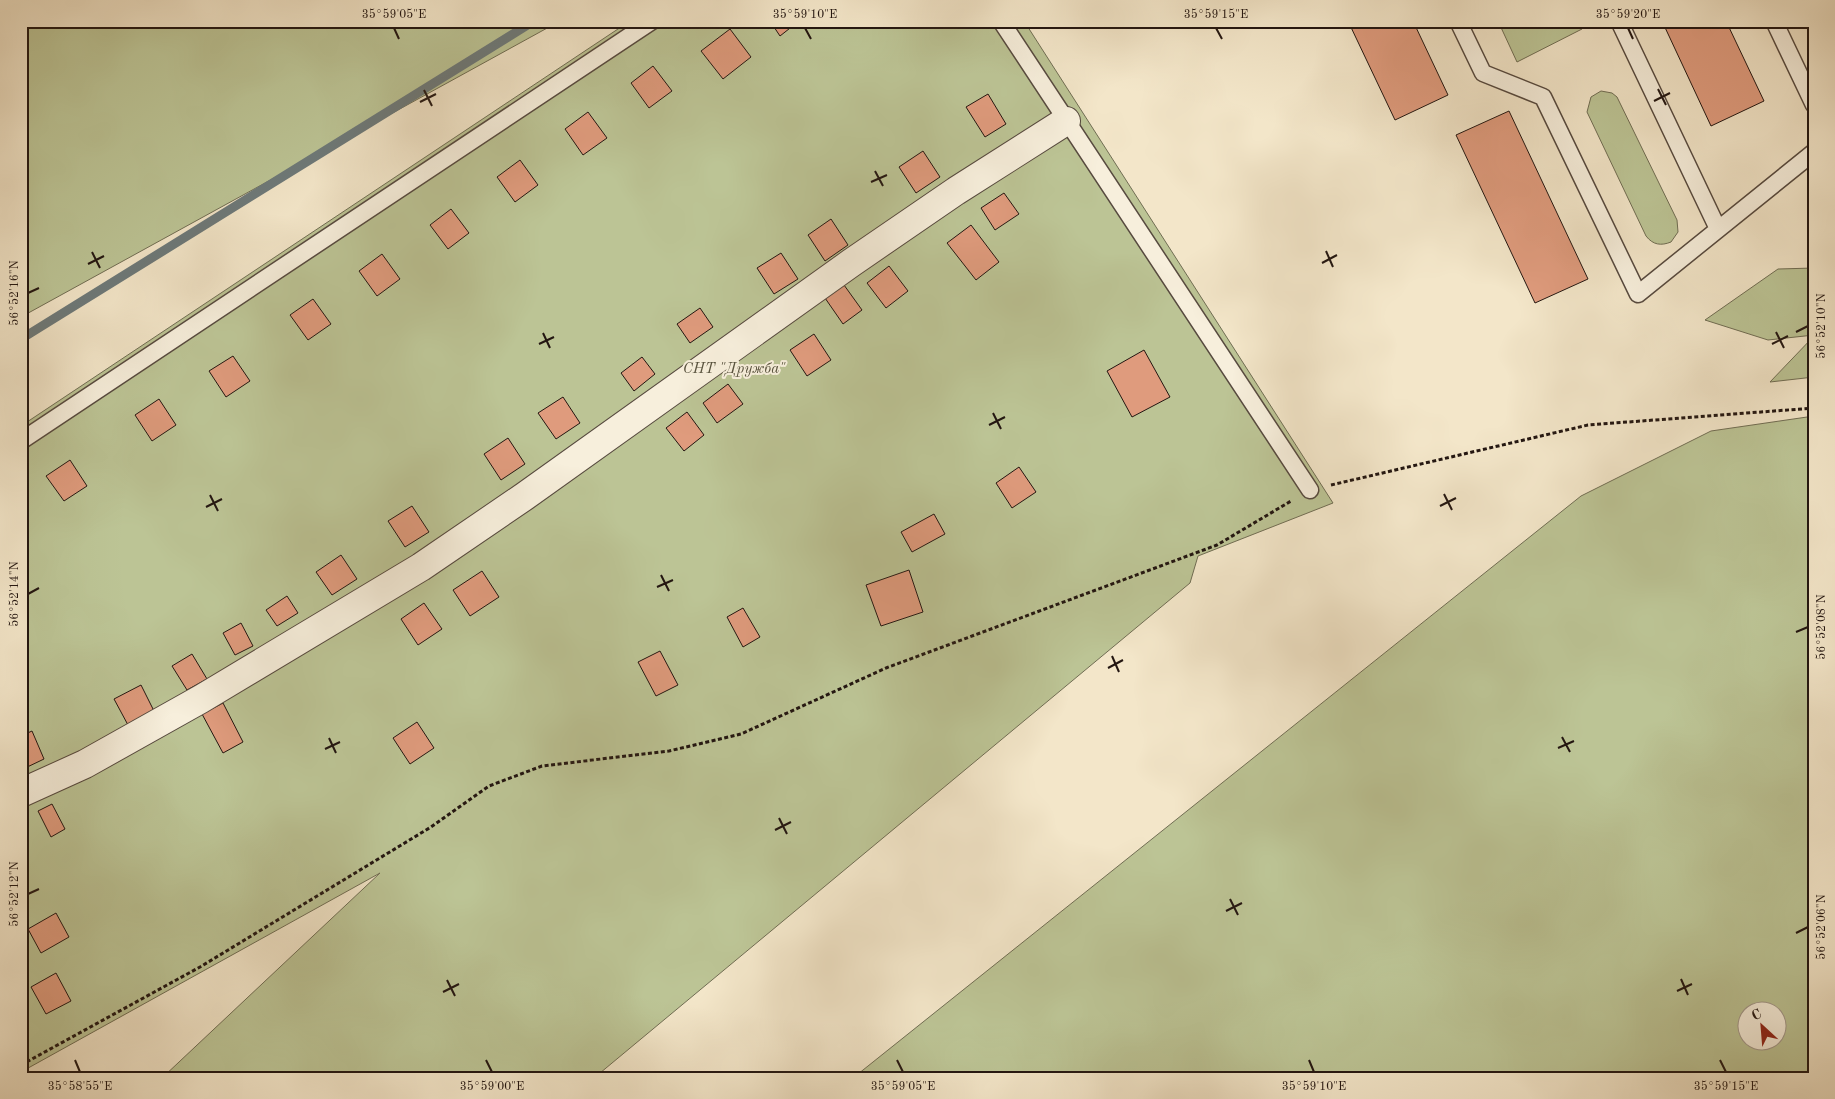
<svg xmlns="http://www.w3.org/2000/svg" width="1835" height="1099" font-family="'Old Standard TT',serif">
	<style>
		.green { fill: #bcc495; stroke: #706d53; fill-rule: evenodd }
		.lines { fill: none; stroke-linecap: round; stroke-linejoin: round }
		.stream { stroke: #6e7a7a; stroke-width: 9 }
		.building { fill: #df9b7d; stroke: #231611 }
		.service-casing { stroke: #574a3f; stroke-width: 19 }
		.minor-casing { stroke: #574a3f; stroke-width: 30 }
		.path { stroke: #231611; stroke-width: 3; stroke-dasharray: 4 2.5; stroke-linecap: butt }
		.service { stroke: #f7efdc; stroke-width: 16 }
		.minor { stroke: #f7efdc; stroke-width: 28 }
		.ticks { fill: none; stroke: #231611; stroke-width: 2 }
		.labels { text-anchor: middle; stroke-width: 4; stroke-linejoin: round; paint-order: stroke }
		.park-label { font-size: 15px; font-style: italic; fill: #59533f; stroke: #f7efdc }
		.neatline { fill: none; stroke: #231611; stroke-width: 2 }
		.ticks-label { font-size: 12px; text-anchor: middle; fill: #231611 }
	</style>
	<rect width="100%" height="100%" fill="#f3e6c9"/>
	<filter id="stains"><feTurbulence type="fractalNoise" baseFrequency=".004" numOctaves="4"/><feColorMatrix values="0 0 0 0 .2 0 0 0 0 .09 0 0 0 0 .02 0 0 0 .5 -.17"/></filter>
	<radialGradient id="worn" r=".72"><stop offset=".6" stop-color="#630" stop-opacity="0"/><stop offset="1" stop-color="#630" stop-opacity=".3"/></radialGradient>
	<!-- green -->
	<path class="green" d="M21,21H560L21,317Z
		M630,21H1024L1333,503L1198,556L1190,583L594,1078H162L380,873L21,1072V426Z
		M1498,21H1578L1582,29L1517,62Z
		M1601,91L1612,93L1617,97L1677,220L1678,232L1671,242C1661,246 1653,245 1646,236L1587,112L1591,97Z
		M1814,268V335L1768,340L1705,320L1778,269Z
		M1814,336V377L1770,382Z
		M1814,416V1078H853L1581,496L1711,431ZM1748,1012H1778V1042H1748Z"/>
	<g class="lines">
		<!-- stream -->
		<path class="stream" d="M21,339L534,21"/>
	</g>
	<!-- building -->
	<path class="building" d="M770,21H799L780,36Z
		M1348,21H1413L1448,95L1395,120Z
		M1662,21H1726L1764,101L1711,126Z
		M730,29L751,57L723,79L701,51Z
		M653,66L672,91L649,108L631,83Z
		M988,94L1006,124L985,137L966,107Z
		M1509,111L1588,279L1535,303L1456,135Z
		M588,112L607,138L583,155L565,129Z
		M923,151L940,177L916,193L899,167Z
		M520,160L538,185L515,202L497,177Z
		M1004,193L1019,214L995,230L981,208Z
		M451,209L469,233L448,249L430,225Z
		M831,219L848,245L825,261L808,235Z
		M971,225L999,262L976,280L947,243Z
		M781,253L798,279L774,294L757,268Z
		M382,254L400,279L377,296L359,271Z
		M889,266L908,291L886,308L867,283Z
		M844,285L862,310L843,324L825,298Z
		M313,299L331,324L308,340L290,315Z
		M700,308L713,327L690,343L677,324Z
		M814,334L831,360L807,376L790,350Z
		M1144,350L1170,397L1132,417L1107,371Z
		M233,356L250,381L226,397L209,371Z
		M642,357L655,374L634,391L621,373Z
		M728,384L743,404L717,423L703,403Z
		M563,397L580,423L556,439L538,413Z
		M159,399L176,425L152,441L135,415Z
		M687,412L704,435L684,451L666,428Z
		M508,438L525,464L501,480L484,454Z
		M70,460L87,486L64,501L46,476Z
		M1019,467L1036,492L1012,508L996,483Z
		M412,506L429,532L405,547L388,521Z
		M934,514L945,534L912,552L901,532Z
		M341,555L357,579L332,595L316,572Z
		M909,570L923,612L881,626L866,585Z
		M482,571L499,597L470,616L453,590Z
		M287,596L298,613L277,626L266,610Z
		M424,603L442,629L418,645L401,619Z
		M743,608L760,637L743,647L727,617Z
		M241,623L253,646L235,655L223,633Z
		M660,651L678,685L656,696L638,662Z
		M192,654L207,679L187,690L172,666Z
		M141,685L154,711L128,725L114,699Z
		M223,703L243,742L223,753L202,714Z
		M417,722L434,748L410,764L393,738Z
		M32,731L44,759L21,770V736Z
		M52,804L65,829L51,837L38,811Z
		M56,913L69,937L41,953L28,929Z
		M56,973L71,1001L46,1014L31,987Z"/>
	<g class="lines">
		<defs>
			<path id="service" d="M1001,21L1310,490
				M1458,21L1483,73L1543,97L1638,294L1814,152
				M1619,21L1718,229
				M1774,21L1814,105
				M21,441L652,21"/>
			<path id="minor" d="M21,793L85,764L201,699L421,567L525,496L851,263L956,191L1066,121"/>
		</defs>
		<!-- service casing -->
		<use href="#service" class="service-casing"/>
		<!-- minor casing -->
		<use href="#minor" class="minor-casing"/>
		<!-- path -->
		<path class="path" d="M1331,485L1588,425L1814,408
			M21,1065L200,967L431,827L489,786L542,766L669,751L741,734L886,668L1217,545L1291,501"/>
		<!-- service -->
		<use href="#service" class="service"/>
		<!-- minor -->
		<use href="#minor" class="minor"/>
	</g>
	<!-- ticks -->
	<path class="ticks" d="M394,28L399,39M805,28L811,39M1216,28L1222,39M1628,28L1633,39M1658,89L1666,105M424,90L432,106M1654,101L1670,93M420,102L436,94M875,171L883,186M871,182L887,175M1326,251L1333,267M92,252L100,268M1322,263L1337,255M88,264L104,256M28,293L39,288M1776,332L1784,348M1796,332L1808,326M543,333L550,348M539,344L554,337M1772,344L1788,336M993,413L1001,429M989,425L1005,417M1444,494L1452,510M210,495L218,511M1440,506L1456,498M206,507L222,499M661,575L669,591M657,587L673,580M28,594L39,588M1796,632L1808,627M1112,656L1119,672M1108,668L1123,660M1562,737L1570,752M329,738L336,753M1558,748L1574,741M325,749L340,742M779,818L787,834M775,830L791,822M28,894L39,889M1230,899L1238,915M1226,911L1242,903M1796,933L1808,927M1681,979L1688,995M447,980L455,996M1677,991L1692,984M443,992L459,984M75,1060L80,1072M486,1060L492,1072M897,1060L903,1072M1309,1060L1314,1072M1720,1060L1726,1072"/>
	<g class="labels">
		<!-- park labels -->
		<g class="park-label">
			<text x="734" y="373">СНТ "Дружба"</text>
		</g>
	</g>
	<!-- margin -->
	<rect width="1835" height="1099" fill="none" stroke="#f3e6c9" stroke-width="55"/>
	<!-- north arrow -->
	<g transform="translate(1762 1026) rotate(334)"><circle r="24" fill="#f7efdc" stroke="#a2988b"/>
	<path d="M0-4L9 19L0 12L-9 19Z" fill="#8f2418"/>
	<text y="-8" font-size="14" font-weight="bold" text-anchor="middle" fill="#231611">С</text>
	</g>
	<rect x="28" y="28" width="1780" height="1044" class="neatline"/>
	<g class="ticks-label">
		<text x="394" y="18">35°59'05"E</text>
		<text x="805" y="18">35°59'10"E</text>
		<text x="1216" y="18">35°59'15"E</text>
		<text x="1628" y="18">35°59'20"E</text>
		<text transform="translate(14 293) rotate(-90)" y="4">56°52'16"N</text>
		<text transform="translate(1821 326) rotate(-90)" y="4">56°52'10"N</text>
		<text transform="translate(14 594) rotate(-90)" y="4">56°52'14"N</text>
		<text transform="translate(1821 627) rotate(-90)" y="4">56°52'08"N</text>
		<text transform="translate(14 894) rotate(-90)" y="4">56°52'12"N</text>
		<text transform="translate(1821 927) rotate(-90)" y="4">56°52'06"N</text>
		<text x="80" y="1090">35°58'55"E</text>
		<text x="492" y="1090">35°59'00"E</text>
		<text x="903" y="1090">35°59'05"E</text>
		<text x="1314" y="1090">35°59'10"E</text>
		<text x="1726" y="1090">35°59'15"E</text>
	</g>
	<rect width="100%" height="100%" filter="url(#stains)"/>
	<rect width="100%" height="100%" fill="url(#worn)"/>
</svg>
